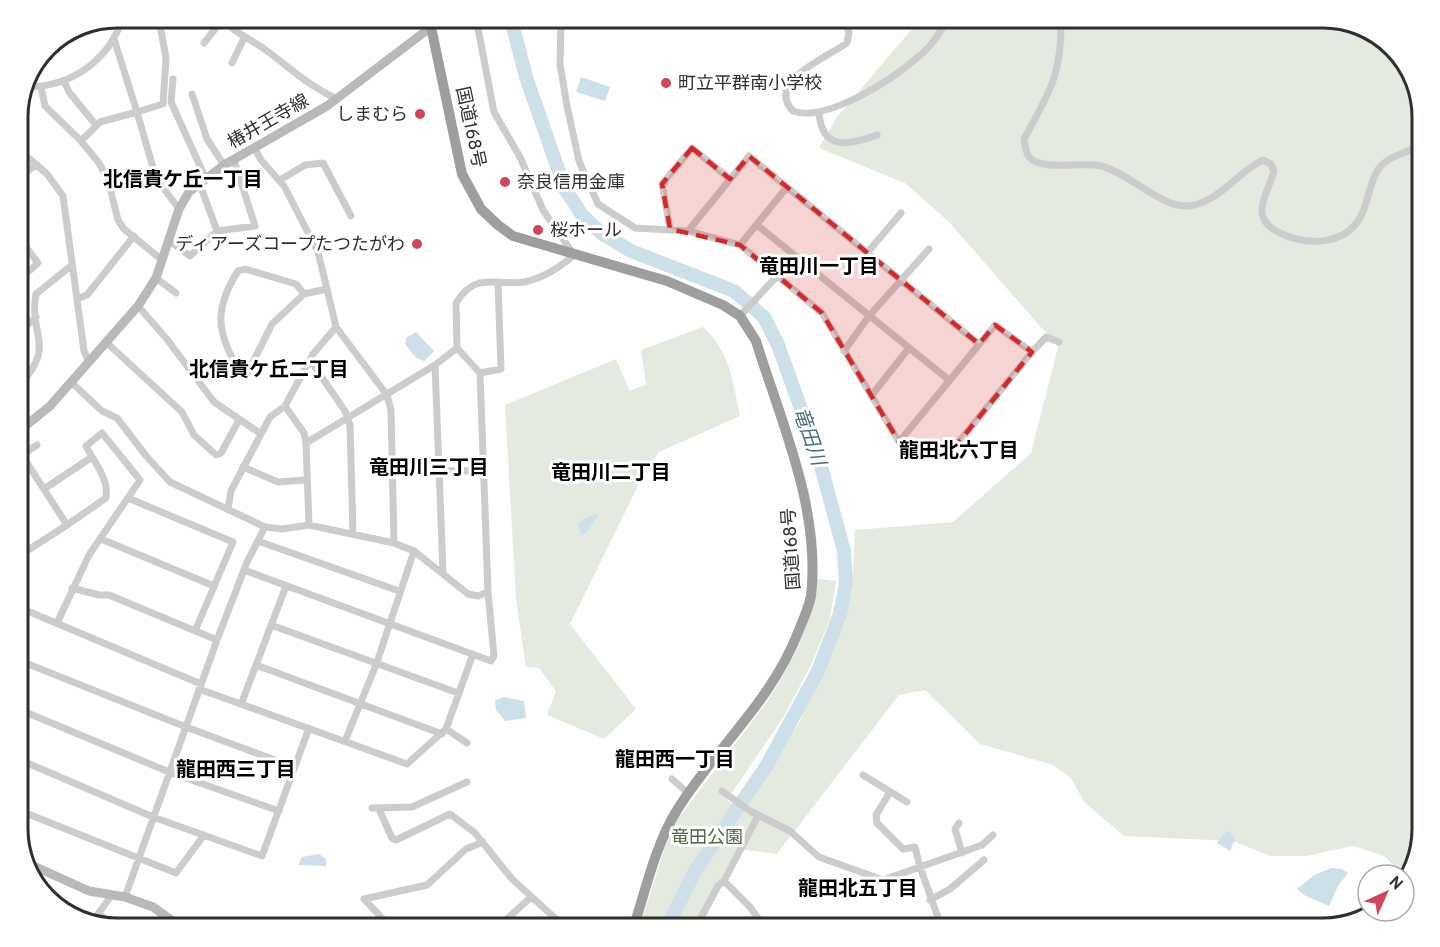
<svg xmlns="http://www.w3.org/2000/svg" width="1440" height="947" font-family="Overpass,'Noto Sans JP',sans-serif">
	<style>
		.green { fill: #e5eade }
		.water { fill: #cddfe8 }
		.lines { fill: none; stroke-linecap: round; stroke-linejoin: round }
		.river { stroke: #cddfe8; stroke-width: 14 }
		.minor { stroke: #ccc; stroke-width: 7 }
		.secondary { stroke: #b9b9b9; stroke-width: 9 }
		.trunk { stroke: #9e9e9e; stroke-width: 10 }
		.marked { fill: #d62828; fill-opacity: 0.2; stroke: #d62828; stroke-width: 4.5; stroke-dasharray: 12 8; stroke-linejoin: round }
		.poi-dot { fill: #d14658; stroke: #fff; stroke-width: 2 }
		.labels { text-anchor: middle; stroke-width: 6; stroke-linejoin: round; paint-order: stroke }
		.poi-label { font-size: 18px; fill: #2f2f2f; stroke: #fff; text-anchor: start }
		.street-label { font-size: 18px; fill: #2f2f2f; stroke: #fff }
		.park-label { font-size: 18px; fill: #546541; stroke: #fff }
		.neighbourhood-label { font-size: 20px; font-weight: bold; fill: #000; stroke: #fff }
		.water-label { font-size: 20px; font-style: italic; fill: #467288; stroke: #fff }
		.rim { fill: none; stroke: #2f2f2f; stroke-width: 3 }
	</style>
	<rect width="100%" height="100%" fill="#fff"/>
	<!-- green -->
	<path class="green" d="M1322,18L1378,35L1412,73L1422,117V830L1407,879L1384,856L1353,846L1306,856H1270L1233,841L1124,836L1084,802L1071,778L1053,765L980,744L925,690L899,695L777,854L739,849L690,929H639L665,847L677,820L766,703L780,681L799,645L814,602L817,579L836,581L830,619L811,665L784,716L727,800L743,812L800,721L852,590L855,530L953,522L1031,453L1058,347L949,222L905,183L819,148L837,117L912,29L915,20Z
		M703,327C730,351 733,382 740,416L659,452L638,486L570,624L636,709L604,739L547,715L556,691L539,668L526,667L516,599L505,405L616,359L630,391L646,384L641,350Z"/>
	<!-- water -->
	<path class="water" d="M581,77L610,87L605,101L576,92Z
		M416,332L434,351L424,361L416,358L405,344L406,338Z
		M596,513L598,516L587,532L582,535L577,523Z
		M503,697L524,701L526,718L505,721L496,710L495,701Z
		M1226,831L1231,833L1235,839L1230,851L1217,843Z
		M319,854L326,859V866L298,865L302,857Z
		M1331,868L1342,869L1348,873L1338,886L1329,906L1304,895L1297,889L1314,875Z"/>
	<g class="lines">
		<!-- river -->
		<path class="river" d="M512,23L526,77L565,189L582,215L601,233L631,251L734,291L764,317L778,345L819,459L844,551L846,583L840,614L818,671L767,765L695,871L666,929"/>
		<!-- minor -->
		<path class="minor" d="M1061,20C1062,75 1049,93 1024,139C1025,145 1026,153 1029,157C1042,172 1082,161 1101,166C1127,172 1159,205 1184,206C1216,207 1238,171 1263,160L1271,164L1274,171C1268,194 1247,218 1280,233C1307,246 1345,246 1361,216C1369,201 1369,182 1379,168C1390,154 1409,154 1422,143
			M843,21L849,32L847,43C826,58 765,82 793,111C826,123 893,79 918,57C931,47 939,34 947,20
			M561,23L560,64L567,106L579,161L598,204L635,228L688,231
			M160,25L166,58L163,104L137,112L156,178L179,209
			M228,25C239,34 251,40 263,48C291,68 305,84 337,99
			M236,31L242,24
			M204,43L218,25
			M232,63L244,38
			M173,79L171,102L205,177
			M64,81L69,92L96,125
			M29,87C70,86 105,63 120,25
			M41,87L45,106L81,141L99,163L108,180L118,220L124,229L162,260
			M192,94L207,139L224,165
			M819,113C822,152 850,145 877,135
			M81,141L100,122L137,112L114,39
			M18,149L47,174L63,196L84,351L89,362
			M255,149L261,160L284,186L318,252L327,289
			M18,178L36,165
			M280,180L305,165L323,163L351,216
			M199,182L217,231L255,226L234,160
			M757,225L949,380
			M670,229L662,184L692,148L730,179
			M168,240L190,256L217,231
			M18,241L20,239L38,263L18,281
			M740,245L787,187
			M867,253L901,213
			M245,269L296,284L304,294L272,324L248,372H240C217,334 213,310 238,271Z
			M156,278L176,293
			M304,294L327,289L336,327L387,395L391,410L394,543
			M77,299L87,295L134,236
			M138,306L166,338L214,402L261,434
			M740,316L777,276
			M18,333L36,317
			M107,343L182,412L194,435L216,455L221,453L239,420
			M844,351L869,316L929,249
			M1032,352L1046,337L1059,342
			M310,360L345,411L350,425L353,534
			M435,365L443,572
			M480,373L501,369L498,282
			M71,382L102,411L117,418L147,457L170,482L265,527L282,529L309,525L394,543L414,551L468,594L478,596L488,592
			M18,386C58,346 28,336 36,294L72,265
			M871,396L909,348
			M285,406L304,433L306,443
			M899,442L995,325L1032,352L954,448L917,455L899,442L822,313L740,245L688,231L749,156L979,344
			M18,449L67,525L22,554
			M22,455L37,445
			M243,467L278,482L306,480
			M392,470L483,471
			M44,489L92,457
			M128,498L233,542L195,631
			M228,509L231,491L270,417L285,406L313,354L336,327
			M309,525L306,443L435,365L457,348L456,303C476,271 494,286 524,282C544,278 559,268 574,255L543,210L520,157L494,112L477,23
			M18,536L27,551
			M101,539L214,586
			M258,541L399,591
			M244,570L491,661L494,656L488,592L480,373L457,348
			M72,588L99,595H109L217,640
			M18,607L201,684
			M57,623L89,555L140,480L102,433L86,446C95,464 109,478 106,498L67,525
			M271,625L458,693
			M18,660L186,727L294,767
			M256,665L442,734
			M199,689L407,764L446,729L473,654
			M242,702L286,586
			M18,709L169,772L279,811
			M446,729L467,743
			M345,741L376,665L414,551
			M18,759L153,817L262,856L309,728
			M863,775L907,802
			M672,779L689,794
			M722,791L750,811L790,831L819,857L883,880L920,867L938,917L940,929
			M890,792L876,815L877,823L903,849L915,847L920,867L982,845L993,835
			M372,808L412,807L467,782
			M379,809L392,838L396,840L450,814L475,833L512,879L567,929
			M18,810L176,873L204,835
			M959,823L955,829L962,853
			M724,881L750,907L766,929
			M125,897L217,640L247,562L265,527
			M930,900L950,889L984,860
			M66,908L94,920
			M99,914L115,928
			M93,921L111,896
			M267,929L281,923
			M392,929L364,899L427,885L466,849L483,842
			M438,929L440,927
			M496,929L531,897
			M695,929L718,886L724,881L758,816"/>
		<!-- secondary -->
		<path class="secondary" d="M18,432L50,406L138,306L156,278L179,209L189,192L224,165L327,106L431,27
			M27,863L89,891L125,897L153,907L184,929"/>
		<!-- trunk -->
		<path class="trunk" d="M436,23L431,27L462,174L481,209L498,225L513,236L667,281L723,305L740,316L756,341C781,422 821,509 811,596C809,607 803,620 799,630C771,703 717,746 677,810C655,846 646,889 633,929"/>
	</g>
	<!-- marked area -->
	<path class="marked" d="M692,148L730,179L749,156L979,344L995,325L1032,352L954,448L917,455L899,442L822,313L740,245L670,229L662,184Z"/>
	<!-- markers -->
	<g class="poi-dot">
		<circle cx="666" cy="83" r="6"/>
		<circle cx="420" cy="114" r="6"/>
		<circle cx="505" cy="182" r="6"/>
		<circle cx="538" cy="230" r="6"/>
		<circle cx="417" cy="244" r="6"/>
	</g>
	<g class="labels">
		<!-- poi labels -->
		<g class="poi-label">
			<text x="678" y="89">町立平群南小学校</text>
			<text x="408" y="120" text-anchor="end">しまむら</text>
			<text x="517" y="188">奈良信用金庫</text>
			<text x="550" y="236">桜ホール</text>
			<text x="405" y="250" text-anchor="end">ディアーズコープたつたがわ</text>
		</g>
		<!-- street labels -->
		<g class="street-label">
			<text transform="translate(268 121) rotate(-30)" y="6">椿井王寺線</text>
			<text transform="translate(471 127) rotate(78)" y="6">国道168号</text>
			<text transform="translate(791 549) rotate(-94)" y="6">国道168号</text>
		</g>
		<!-- park labels -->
		<g class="park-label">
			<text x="707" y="843">竜田公園</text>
		</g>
		<!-- neighbourhood labels -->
		<g class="neighbourhood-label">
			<text x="183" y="186">北信貴ケ丘一丁目</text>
			<text x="819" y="273">竜田川一丁目</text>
			<text x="269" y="376">北信貴ケ丘二丁目</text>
			<text x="959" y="457">龍田北六丁目</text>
			<text x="429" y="474">竜田川三丁目</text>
			<text x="611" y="479">竜田川二丁目</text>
			<text x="675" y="766">龍田西一丁目</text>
			<text x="236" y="776">龍田西三丁目</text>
			<text x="858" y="895">龍田北五丁目</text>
		</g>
		<!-- water labels -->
		<g class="water-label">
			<text transform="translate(810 436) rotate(71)" y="7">竜田川</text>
		</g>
	</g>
	<!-- crop -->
	<path d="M0 0H1440V947H0ZM117 28H1323A89 89 0 0 1 1412 117V829A89 89 0 0 1 1323 918H117A89 89 0 0 1 28 829V117A89 89 0 0 1 117 28Z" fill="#fff" fill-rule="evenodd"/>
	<path class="rim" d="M117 28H1323A89 89 0 0 1 1412 117V829A89 89 0 0 1 1323 918H117A89 89 0 0 1 28 829V117A89 89 0 0 1 117 28Z"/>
	<!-- north arrow -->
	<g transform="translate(1386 893) rotate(45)"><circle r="28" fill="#ffffff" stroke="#acacac" stroke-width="1.5"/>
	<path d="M0-4.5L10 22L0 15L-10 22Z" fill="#d14658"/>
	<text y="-9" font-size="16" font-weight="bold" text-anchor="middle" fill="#2f2f2f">N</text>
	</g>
</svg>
